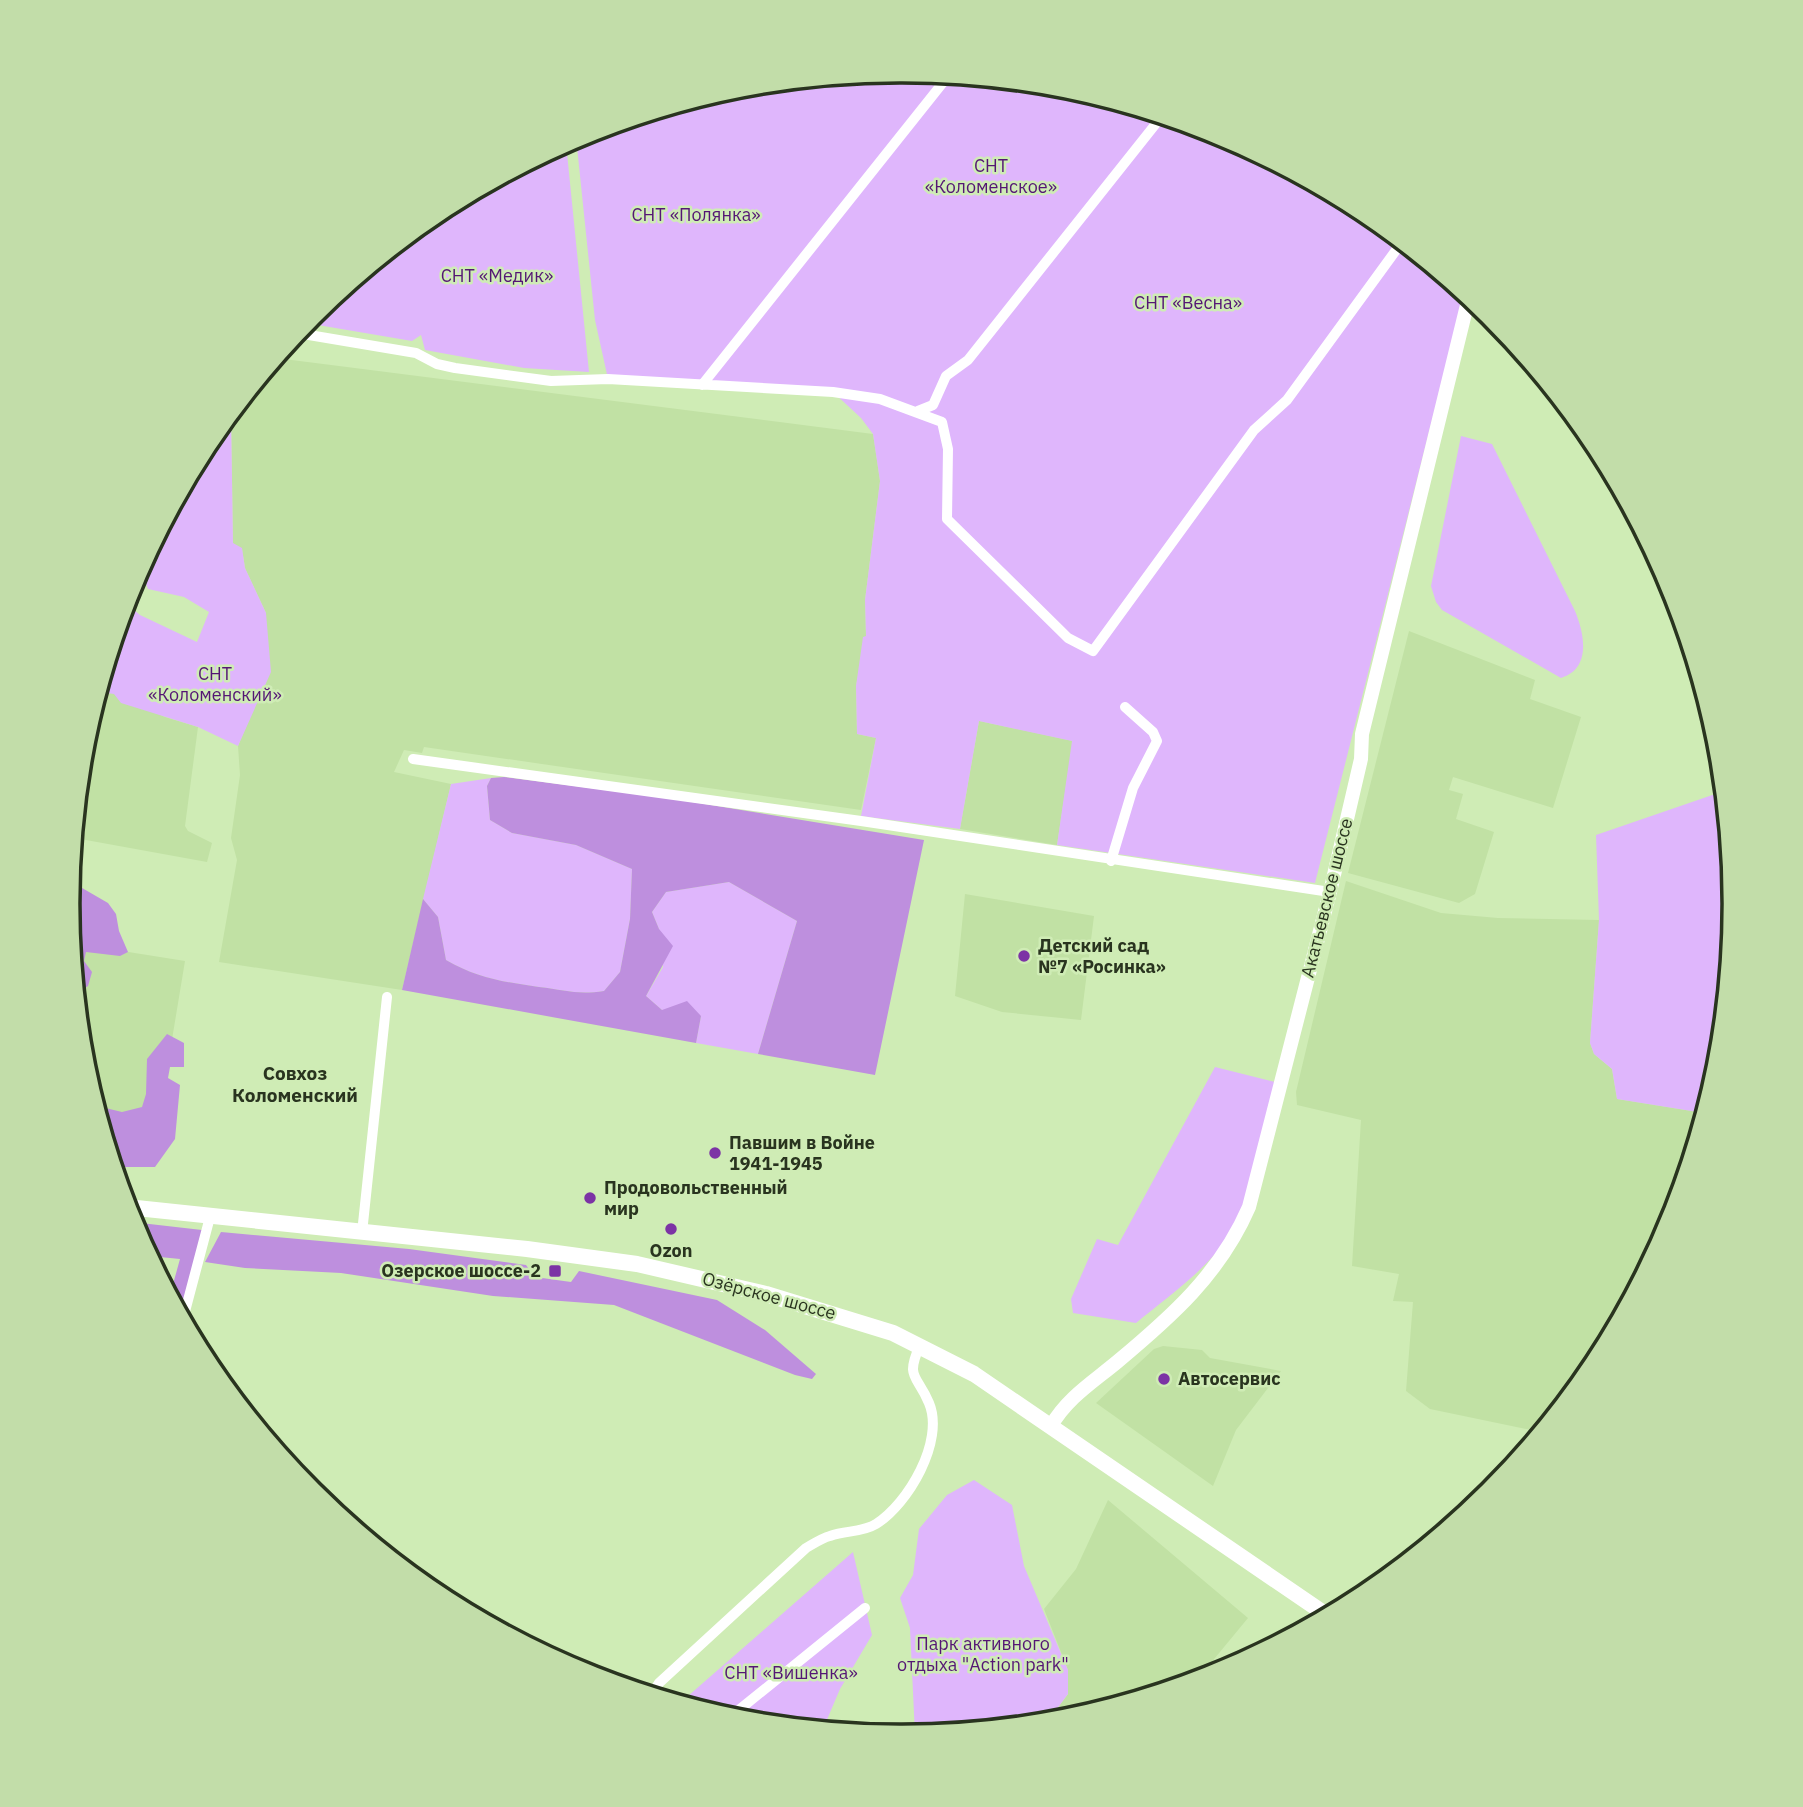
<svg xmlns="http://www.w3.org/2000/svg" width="1803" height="1807" font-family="'IBM Plex Sans',sans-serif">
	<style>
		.built { fill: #c1e1a4 }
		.green { fill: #dfb6fc }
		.forest { fill: #be8fde }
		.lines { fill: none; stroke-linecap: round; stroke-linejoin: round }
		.minor { stroke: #fff; stroke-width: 10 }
		.secondary { stroke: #fff; stroke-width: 14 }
		.primary { stroke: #fff; stroke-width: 16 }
		.poi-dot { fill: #7c33a5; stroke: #cfecb5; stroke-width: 2.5 }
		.labels { text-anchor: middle; stroke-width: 5; stroke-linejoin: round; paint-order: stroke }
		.park-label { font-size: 18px; fill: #541674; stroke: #cfecb5 }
		.street-label { font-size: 18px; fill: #29341f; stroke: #cfecb5 }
		.poi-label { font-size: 18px; font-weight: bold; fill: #29341f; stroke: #cfecb5; text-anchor: start }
		.neighbourhood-label { font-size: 19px; font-weight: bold; fill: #29341f; stroke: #cfecb5 }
		.rim { fill: none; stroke: #29341f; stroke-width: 3.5 }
	</style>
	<rect width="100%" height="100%" fill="#cfecb5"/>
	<!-- built -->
	<path class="built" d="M276,358L873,434L880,481L865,600L866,636L856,686L857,734L876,738L861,810L424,747L422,753L404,750L394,772L451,784L402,990L219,962L237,860L231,838L240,775L238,746L251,715L266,613L245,568L242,549L233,544L231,414Z
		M1409,631L1535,680L1530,699L1581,717L1553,808L1453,777L1449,790L1463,794L1456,819L1494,832L1475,894L1459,903L1348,873Z
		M99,692L114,693L165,717L198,727L185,826L188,831L212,843L207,862L75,838L84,741Z
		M979,721L1073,741L1057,845L960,829Z
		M1346,881L1441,913L1498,918L1599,920L1590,1043L1594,1054L1612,1069L1617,1099L1704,1113L1671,1223L1594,1367L1541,1432L1430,1409L1406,1391L1413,1302L1393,1301L1399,1274L1352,1266L1361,1120L1297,1105L1296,1092Z
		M965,894L1094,916L1081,1020L1002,1012L955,996Z
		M72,943L185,961L155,1142L105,1133L84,1066Z
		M1163,1346L1202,1350L1210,1358L1281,1371L1236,1430L1213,1486L1096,1403L1154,1349Z
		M1108,1500L1248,1618L1196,1681L1064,1721L1047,1722L1068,1694V1670L1044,1609L1076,1569Z"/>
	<!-- green -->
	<path class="green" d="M902,70L1064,86L1221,134L1365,211L1464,293L1315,883L1057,845L1072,741L979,721L960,829L861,816L876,738L857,734L856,686L863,637L866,636L865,600L880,481L873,434L861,418L833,392L608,379L595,320L576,137L739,86Z
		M566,143L589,372L524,368L425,350L421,335L412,341L306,323L439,210Z
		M231,414L233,543L242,548L245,568L266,613L271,672L238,746L198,727L121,703L114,694L99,692L126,603L140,615L197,642L209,612L184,597L148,589L140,569L209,440Z
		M1461,436L1492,444L1575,611C1585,635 1591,669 1561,678L1442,610L1436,602L1431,586Z
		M491,778L487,786L490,820L512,833L576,845L632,869L630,919L620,972L604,991C577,995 565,990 539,987C504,982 477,978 446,960L438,917L423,899L451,784Z
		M1724,791L1735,904L1719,1066L1704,1113L1617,1099L1612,1069L1594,1054L1590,1043L1599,920L1596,835Z
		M729,882L797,921L758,1054L696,1043L701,1016L662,1010L646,996L663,967L659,929L652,912L666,892Z
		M1215,1067L1275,1082C1263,1132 1255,1187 1230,1233C1211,1267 1166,1298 1136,1323L1073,1313L1071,1299L1097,1239L1118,1245Z
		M974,1480L1012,1505L1024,1566L1068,1670V1694L1047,1722L915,1735L910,1628L900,1598L913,1575L919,1529L947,1495Z
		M853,1552L872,1635L840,1689L823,1729L739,1721L680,1703Z"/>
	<!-- forest -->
	<path class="forest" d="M504,777L668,798L924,840L875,1075L758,1054L797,921L729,882L666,892L652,912L659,929L673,946L646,996L662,1010L687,1001L701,1016L696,1043L402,990L423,899L438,917L446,960C477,978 504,982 539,987C565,990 577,995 604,991L620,972L630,919L632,869L576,845L512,833L490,820L487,786L491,778Z
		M70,881L108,903L116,914L119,931L128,952L120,956L86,952L84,961L92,972L88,986L79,992L68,903Z
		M167,1034L184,1043V1067H170L168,1078L180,1085L175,1139L155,1167H115L97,1106L122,1112L142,1107L146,1094L147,1059Z
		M132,1222L202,1230L181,1314L170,1295L180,1259L150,1256Z
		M221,1232L409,1249L526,1265L535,1277L571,1282L579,1271L717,1300L765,1330L816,1374L812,1379L795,1375L614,1305L493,1296L341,1273L245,1268L205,1262Z"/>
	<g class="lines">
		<!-- minor -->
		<path class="minor" d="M297,333L416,353L437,364L455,368L551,381L608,379L833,392L880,399L942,422L948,449L947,519L1068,638L1093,651L1254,430L1287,400L1402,242
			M702,385L949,75
			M918,411L933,405L946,376L968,360L1162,116
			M413,759L861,821L1330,892
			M1111,861L1133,788L1157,741L1153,732L1125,707
			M362,1233L387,997
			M183,1319L210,1217
			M652,1694L659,1683L806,1548C813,1544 822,1538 830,1536C846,1530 861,1533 876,1524C908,1504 945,1441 929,1403C917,1374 905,1379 920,1345
			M729,1718L865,1608"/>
		<!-- secondary -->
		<path class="secondary" d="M1051,1426C1067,1398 1093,1382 1117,1362C1171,1317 1220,1274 1249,1207L1330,892L1361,759L1362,734L1469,297"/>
		<!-- primary -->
		<path class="primary" d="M127,1207L527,1249L637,1264L766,1294L893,1333L974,1374L1328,1616"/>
	</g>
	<!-- markers -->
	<g class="poi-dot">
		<circle cx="1024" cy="956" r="7"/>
		<circle cx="715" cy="1153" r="7"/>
		<circle cx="590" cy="1198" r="7"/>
		<circle cx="671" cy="1229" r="7"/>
		<rect x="548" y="1264" width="14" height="14" rx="3.5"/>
		<circle cx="1164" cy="1379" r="7"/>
	</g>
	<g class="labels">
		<!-- park labels -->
		<g class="park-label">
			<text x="991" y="172">СНТ<tspan x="991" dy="21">«Коломенское»</tspan></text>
			<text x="696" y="221">СНТ «Полянка»</text>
			<text x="497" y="282">СНТ «Медик»</text>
			<text x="1188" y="309">СНТ «Весна»</text>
			<text x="215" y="680">СНТ<tspan x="215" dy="21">«Коломенский»</tspan></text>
			<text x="983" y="1650">Парк активного<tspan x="983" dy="21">отдыха "Action park"</tspan></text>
			<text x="791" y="1679">СНТ «Вишенка»</text>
		</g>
		<!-- street labels -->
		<g class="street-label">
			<text transform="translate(1327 898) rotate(-76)" y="6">Акатьевское шоссе</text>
			<text transform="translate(769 1296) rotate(15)" y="6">Озёрское шоссе</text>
		</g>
		<!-- poi labels -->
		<g class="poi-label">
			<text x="1038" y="952">Детский сад<tspan x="1038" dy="21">№7 «Росинка»</tspan></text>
			<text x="729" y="1149">Павшим в Войне<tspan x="729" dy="21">1941-1945</tspan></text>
			<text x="604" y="1194">Продовольственный<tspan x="604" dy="21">мир</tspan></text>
			<text x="671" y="1257" text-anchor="middle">Ozon</text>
			<text x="541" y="1277" text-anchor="end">Озерское шоссе-2</text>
			<text x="1178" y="1385">Автосервис</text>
		</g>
		<!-- neighbourhood labels -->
		<g class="neighbourhood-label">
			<text x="295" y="1080">Совхоз<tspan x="295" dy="22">Коломенский</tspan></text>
		</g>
	</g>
	<!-- crop -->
	<path d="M0 0H1803V1807H0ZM900 83H902A820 820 0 0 1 1722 903V904A820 820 0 0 1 902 1724H900A820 820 0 0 1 80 904V903A820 820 0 0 1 900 83Z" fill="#c2dda9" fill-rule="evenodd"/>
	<path class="rim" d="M900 83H902A820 820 0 0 1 1722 903V904A820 820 0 0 1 902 1724H900A820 820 0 0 1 80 904V903A820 820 0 0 1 900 83Z"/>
</svg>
